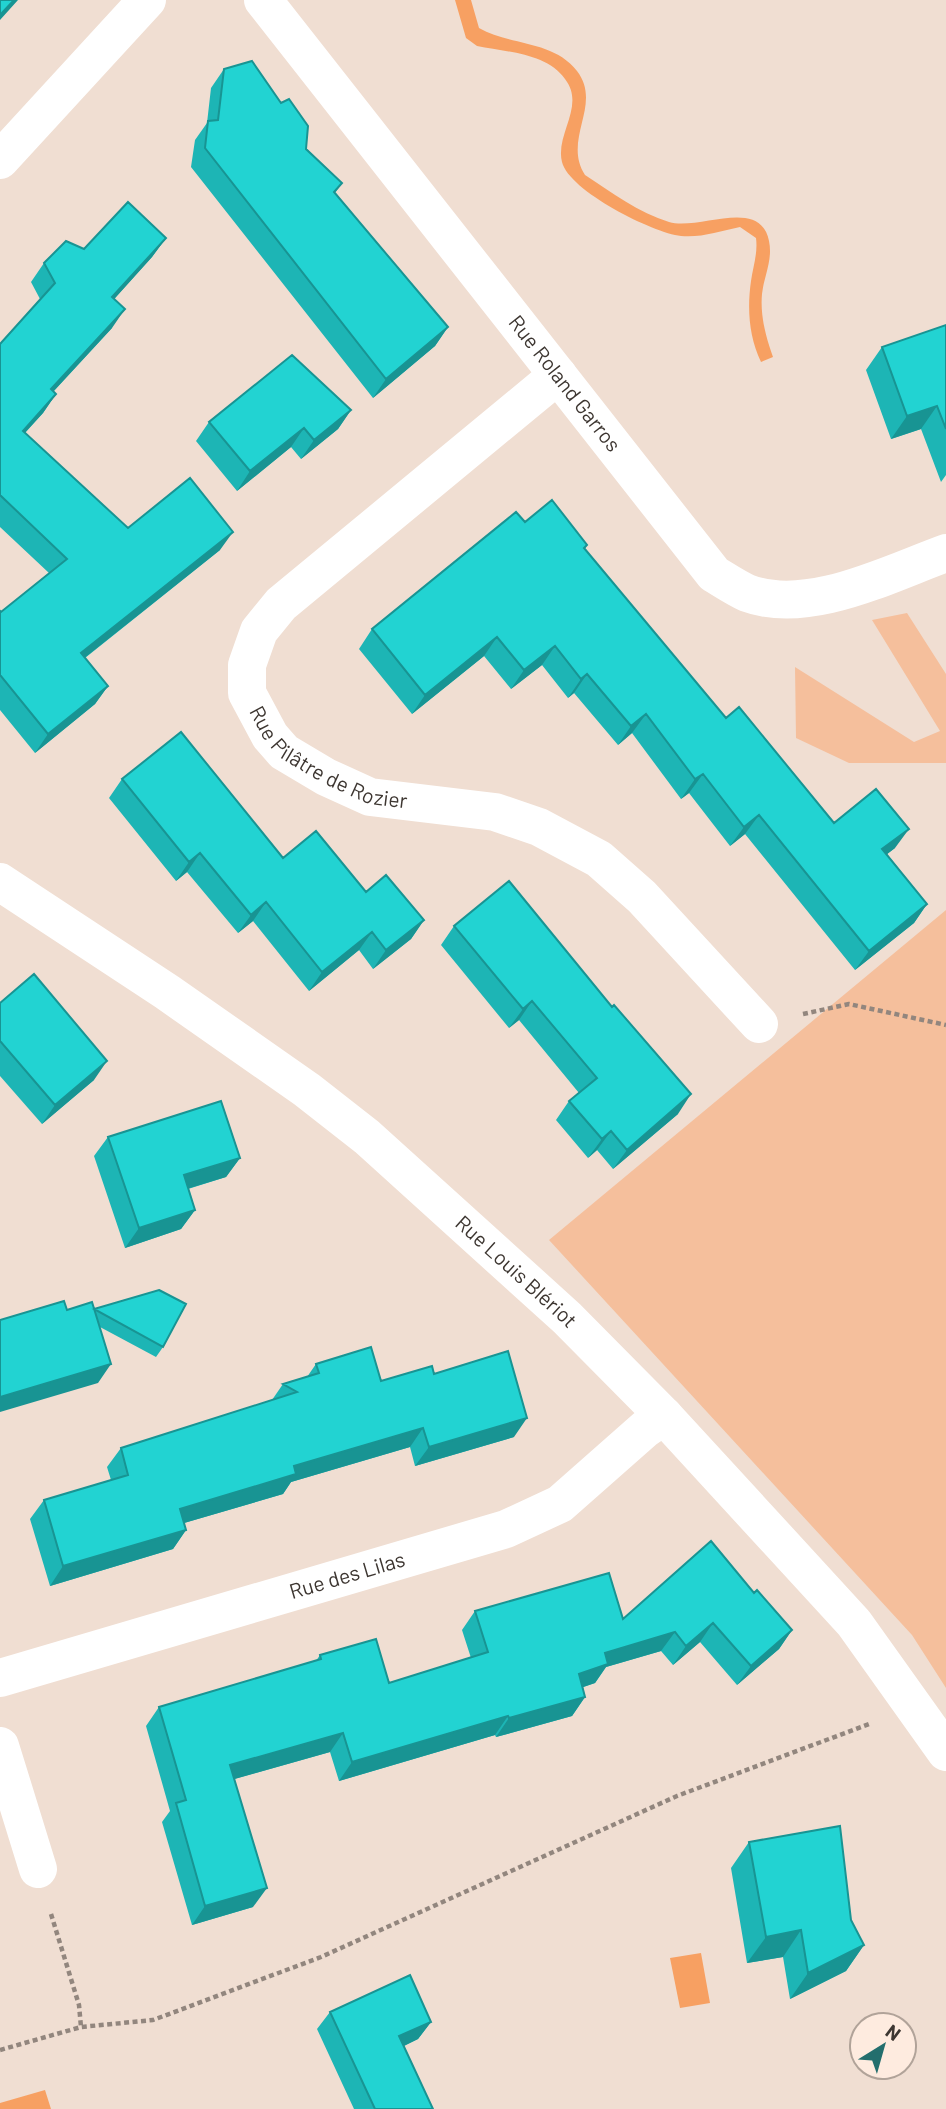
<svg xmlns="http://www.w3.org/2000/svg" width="946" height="2109" font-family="Barlow,sans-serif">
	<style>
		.green { fill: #f5bf9c }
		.water { fill: #f7a062 }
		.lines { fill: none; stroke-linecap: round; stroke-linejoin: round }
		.path { stroke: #92867e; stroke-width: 4.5; stroke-dasharray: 5 3.5; stroke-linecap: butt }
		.minor { stroke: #fff; stroke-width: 38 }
		.wall { fill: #1db5b5 }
		.shaded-wall { fill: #189493 }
		.building { fill: #22d3d2; stroke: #189493; stroke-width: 2 }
		.labels { text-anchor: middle; stroke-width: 7; stroke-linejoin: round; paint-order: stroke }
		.street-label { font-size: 21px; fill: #3d3631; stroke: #feebdf }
	</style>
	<rect width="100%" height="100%" fill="#f0ded2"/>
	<!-- green -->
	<path class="green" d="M907,613L946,674V763H849L796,738L795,667L914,742L940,731L872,620Z
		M946,910V1688L912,1635L549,1240Z"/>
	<!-- water -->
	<path class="water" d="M455,0H471L479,28C510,46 553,40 577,71C603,105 562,139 585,175C611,192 639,213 669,222C699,231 760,196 769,241C773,260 764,276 762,294C760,316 766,337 773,357L761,362C749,337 747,309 751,281C753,267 758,253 756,238L740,227C720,231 701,238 681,236C653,233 569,191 562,162C555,134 586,106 565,79C547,53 506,52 477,46L466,38Z
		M701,1953L710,2003L680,2008L670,1958Z
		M45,2090L51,2109H0V2103Z"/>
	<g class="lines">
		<!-- path -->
		<path class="path" d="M803,1014L849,1004L946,1025
			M51,1914L79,2005L81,2027
			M0,2050L81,2027L153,2020L321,1957L677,1796L869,1724"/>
		<!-- minor -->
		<g class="minor">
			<path id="s1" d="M263,0L714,574C724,580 736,588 747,593C808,616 888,574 946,553"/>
			<path d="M0,160L147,0"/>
			<path id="s2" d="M558,375L281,604L259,631L247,665V693L270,736L284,752L326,777L370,797L495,812L539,827L599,859L642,897L759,1024"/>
			<path id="s3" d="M0,882L167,992L307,1090L367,1137L567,1318L664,1416L854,1623L946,1752"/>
			<path id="s4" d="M0,1678L506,1529L560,1504L645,1429L664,1416"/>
			<path d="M0,1746L38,1869"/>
		</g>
	</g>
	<!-- wall -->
	<path class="wall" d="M224,69L342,183L335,193L448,327L435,346L373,398L191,167L195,140L207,123L211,88Z
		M166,238L152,257L114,299L112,328L53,392L56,394L43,413L25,433L128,528L220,550L85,658L108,686L95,704L35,753L0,710V611L1,612L49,573L0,527V344L40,299L31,282L44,263L84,249Z
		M946,325V475L941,482L921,429L891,439L866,370L882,347Z
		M351,410L338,429L301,459L291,447L237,491L196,441L209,422Z
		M525,522L587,545L585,549L726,718L834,823L895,848L887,854L927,904L914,923L855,970L745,834L730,846L689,793L681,799L632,733L618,745L574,693L568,698L542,665L511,689L484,656L412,714L359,649L372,629Z
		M122,779L283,858L366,892L424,920L411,939L373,969L359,950L309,991L253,921L238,933L187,872L176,881L109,798Z
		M454,926L678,1114L613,1169L597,1150L588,1158L556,1120L569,1101L579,1093L519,1020L509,1028L441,945Z
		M0,1003L94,1080L42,1124L0,1076Z
		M108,1137L240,1158L226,1177L188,1189L195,1210L181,1229L125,1248L94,1156Z
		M94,1309L163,1347L156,1357L100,1327L98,1383L67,1310Z
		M316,1364L381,1381L434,1374L514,1437L415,1466L410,1447L291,1482L283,1494L184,1523L186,1530L173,1549L50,1586L30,1519L44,1500L111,1480L107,1467L121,1448L272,1400L283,1384L307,1377Z
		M754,1593L792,1630L779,1649L737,1685L700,1642L673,1665L661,1651L606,1667L595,1683L583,1687L585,1697L572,1716L496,1737L495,1735L339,1781L330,1752L234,1779L253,1907L192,1925L162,1822L170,1811L146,1726L159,1707L316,1661L320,1655L389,1683L471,1658L462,1630L475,1611L623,1619Z
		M749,1842L851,1920L864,1945L846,1971L790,1999L783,1957L747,1963L731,1868Z
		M330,2012L431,2022L418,2039L404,2046L433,2109H354L317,2029Z"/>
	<!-- shaded-wall -->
	<path class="shaded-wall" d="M14,0H18L0,20V15Z
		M166,238L152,257L99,316L112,297Z
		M125,309L112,328L38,408L51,389Z
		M448,327L435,346L373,398L386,379Z
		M56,394L43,413L9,450L23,431Z
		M937,406L921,429L891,439L907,416Z
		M351,410L338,429L301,459L314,440Z
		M304,428L291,447L237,491L250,471Z
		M233,532L220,550L68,671L81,653Z
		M497,637L484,656L412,714L425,695Z
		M555,646L542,665L511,689L524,670Z
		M587,674L574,693L568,698L581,679Z
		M108,686L95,704L35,753L48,734Z
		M646,714L632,733L618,745L631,726Z
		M703,774L689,793L681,799L695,779Z
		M759,815L745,834L730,846L744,827Z
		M909,829L895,848L869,868L882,849Z
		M200,853L187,872L176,881L189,862Z
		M266,902L253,921L238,933L251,915Z
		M927,904L914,923L855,970L869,951Z
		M424,920L411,939L373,969L386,950Z
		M372,932L359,950L309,991L322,972Z
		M532,1001L519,1020L509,1028L523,1009Z
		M107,1061L94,1080L42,1124L55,1105Z
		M691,1094L678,1114L613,1169L627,1150Z
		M611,1131L597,1150L588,1158L602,1139Z
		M240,1158L226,1177L170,1194L184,1175Z
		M195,1210L181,1229L125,1248L139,1228Z
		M111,1364L98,1383L0,1412V1397Z
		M527,1418L514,1437L415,1466L429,1447Z
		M423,1428L410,1447L291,1482L283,1494L167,1528L180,1509L294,1466Z
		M186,1530L173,1549L50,1586L63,1566Z
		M713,1623L700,1642L673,1665L686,1646Z
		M792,1630L779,1649L737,1685L751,1666Z
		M675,1632L661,1651L606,1667L595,1683L566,1693L579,1674L605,1653Z
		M585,1697L572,1716L496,1737L509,1718Z
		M508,1716L495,1735L339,1781L352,1762Z
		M343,1733L330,1752L217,1784L230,1765Z
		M267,1888L253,1907L192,1925L205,1906Z
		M801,1930L783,1957L747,1963L766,1937Z
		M864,1945L846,1971L790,1999L808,1973Z
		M431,2022L418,2039L387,2054L399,2036Z"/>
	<!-- building -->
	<path class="building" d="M0,0H14L0,15Z
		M252,61L281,103L289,99L308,126L306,149L342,183L334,192L448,327L386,379L205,148L208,121L218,120L224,69Z
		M128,202L166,238L112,297L125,309L51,389L56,394L23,431L128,528L190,478L233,532L81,653L108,686L48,734L0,675V611L1,612L67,559L0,495V344L55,283L44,263L66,241L84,249Z
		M946,325V429L937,406L907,416L882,347Z
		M292,355L351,410L314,440L304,428L250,471L209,422Z
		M552,500L587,545L584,548L726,718L739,707L834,823L876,789L909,829L882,849L927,904L869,951L759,815L744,827L703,774L695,779L646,714L631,726L587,674L581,679L555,646L524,670L497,637L425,695L372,629L516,512L525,522Z
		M181,732L283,858L316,831L366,892L386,875L424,920L386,950L372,932L322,972L266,902L251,915L200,853L189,862L122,779Z
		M509,881L612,1007L614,1005L691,1094L627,1150L611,1131L602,1139L569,1101L597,1078L532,1001L523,1009L454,926Z
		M34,974L107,1061L55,1105L0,1041V1003Z
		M221,1101L240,1158L184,1175L195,1210L139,1228L108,1137Z
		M159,1290L186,1304L163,1347L94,1309Z
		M64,1301L67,1310L92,1302L111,1364L0,1397V1320Z
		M371,1347L381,1381L432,1366L434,1374L508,1351L527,1418L429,1447L423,1428L294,1466L296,1474L180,1509L186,1530L63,1566L44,1500L128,1475L121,1448L297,1392L283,1384L319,1373L316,1364Z
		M711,1541L754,1593L757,1590L792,1630L751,1666L713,1623L686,1646L675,1632L605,1653L608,1664L579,1674L585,1697L509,1718L508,1716L352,1762L343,1733L230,1765L267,1888L205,1906L176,1803L186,1800L159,1707L321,1659L320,1655L376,1639L389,1683L488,1652L475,1611L609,1573L623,1619Z
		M840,1826L851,1920L864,1945L808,1973L801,1930L766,1937L749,1842Z
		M410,1975L431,2022L399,2036L433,2109H375L330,2012Z"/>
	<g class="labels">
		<!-- street labels -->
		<g class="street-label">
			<text dy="7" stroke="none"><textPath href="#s1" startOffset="488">Rue Roland Garros</textPath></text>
			<text dy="7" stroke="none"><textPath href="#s2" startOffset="569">Rue Pilâtre de Rozier</textPath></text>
			<text dy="7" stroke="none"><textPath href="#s3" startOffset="648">Rue Louis Blériot</textPath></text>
			<text dy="7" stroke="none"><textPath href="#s4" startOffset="362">Rue des Lilas</textPath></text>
		</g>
	</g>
	<!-- north arrow -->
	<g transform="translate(883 2046) rotate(37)"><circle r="33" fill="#feebdf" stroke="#b1a399" stroke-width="2"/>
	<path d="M0-5L12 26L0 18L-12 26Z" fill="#236e6d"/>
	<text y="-10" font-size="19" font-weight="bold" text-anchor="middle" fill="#3d3631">N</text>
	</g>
</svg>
